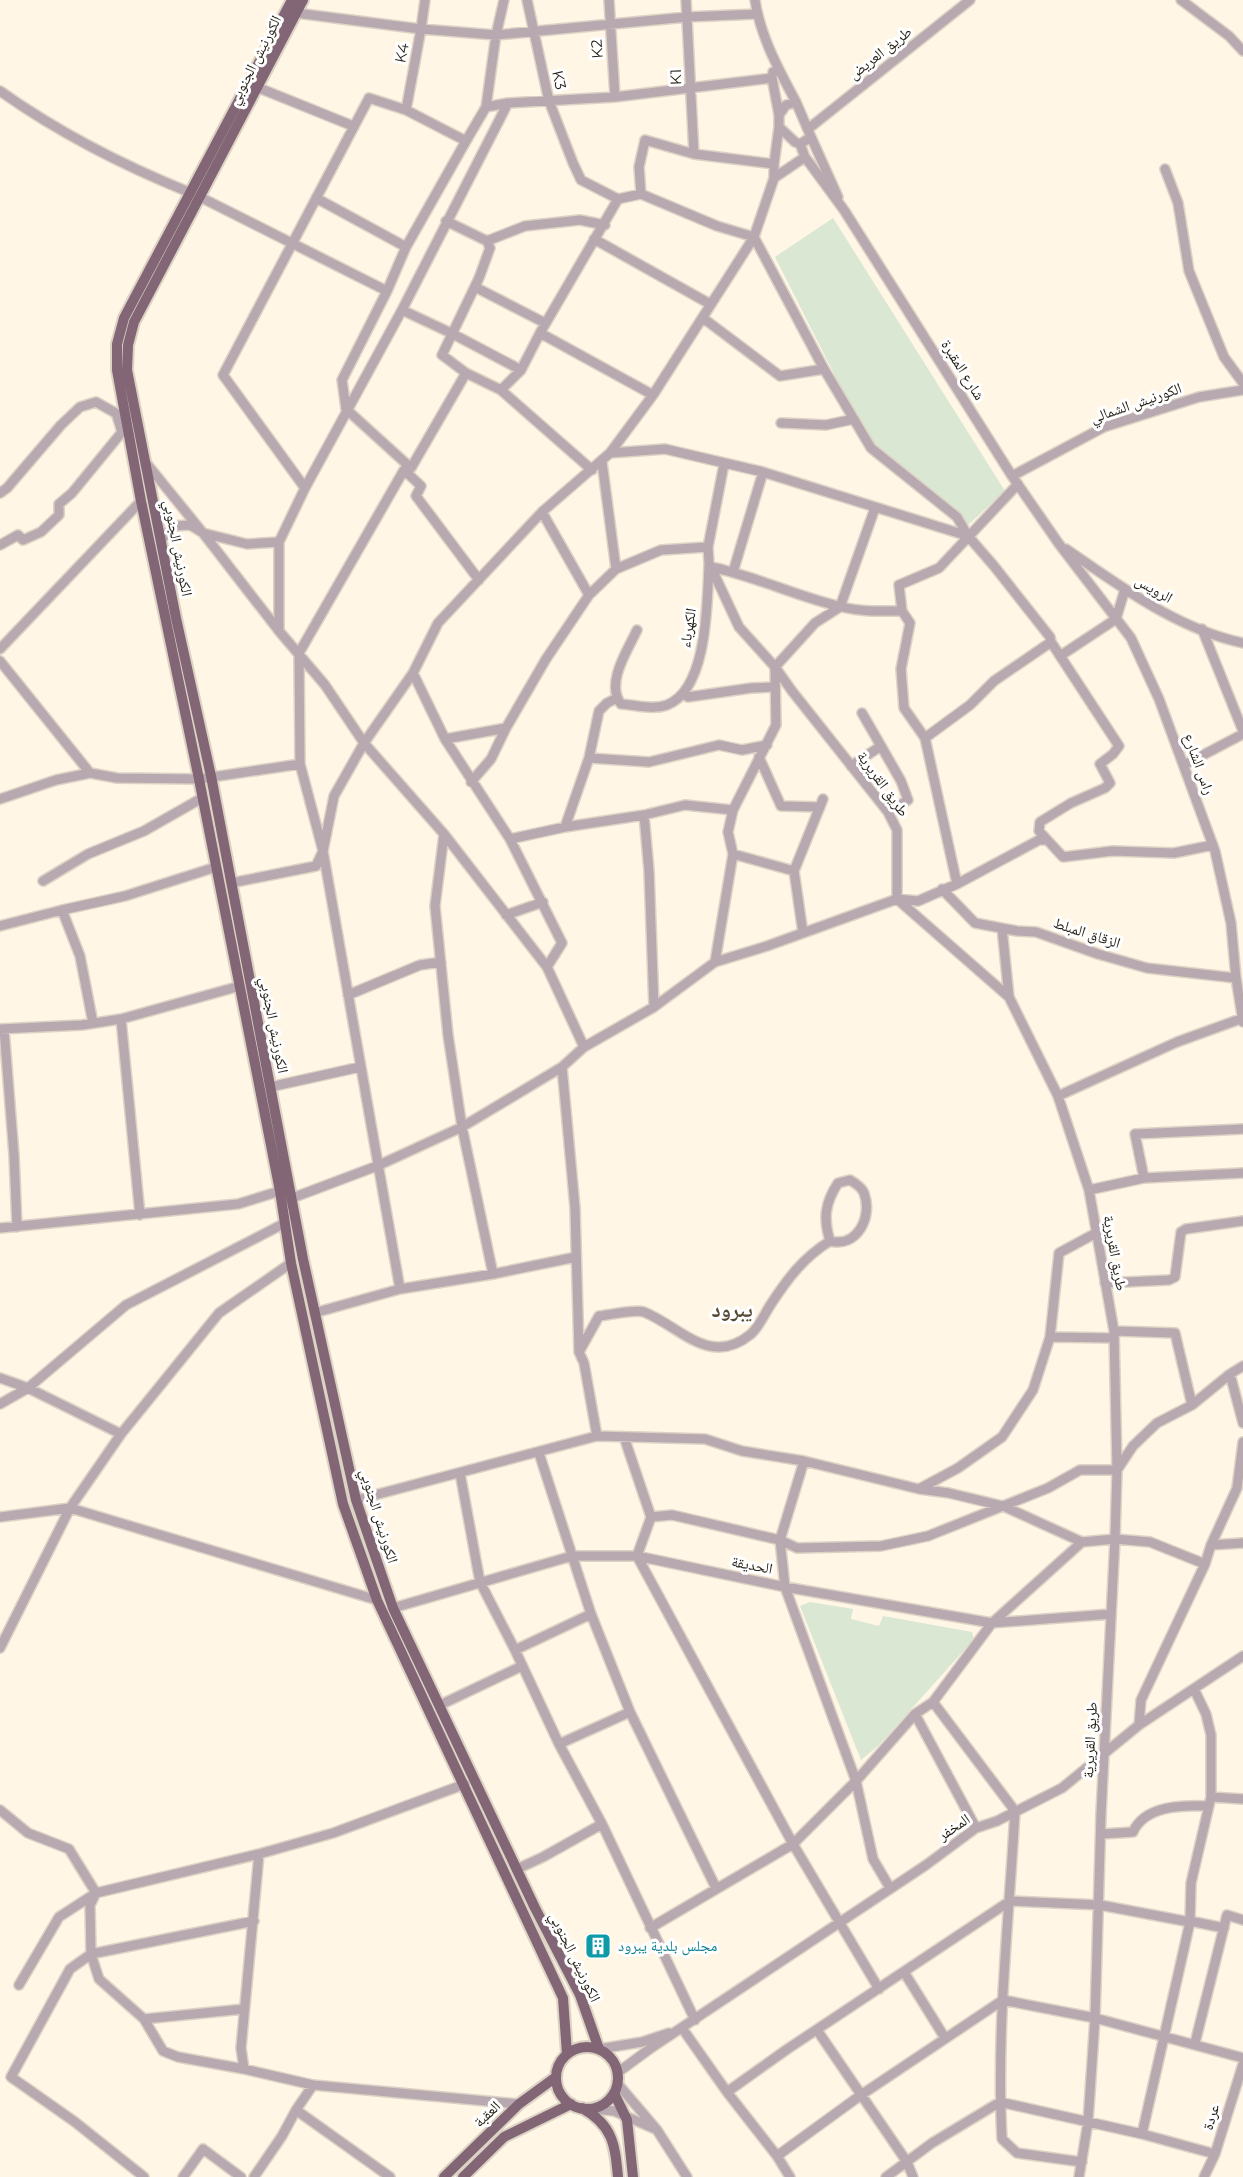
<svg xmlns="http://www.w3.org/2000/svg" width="1243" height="2177" font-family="Montserrat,'Noto Naskh Arabic',sans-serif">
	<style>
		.green { fill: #d9e7d3 }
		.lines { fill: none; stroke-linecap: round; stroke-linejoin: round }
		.minor-casing { stroke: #dcd3c5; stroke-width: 12 }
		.major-casing { stroke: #dcd3c5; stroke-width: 14 }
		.minor { stroke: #b8a8b0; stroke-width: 9 }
		.major { stroke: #826675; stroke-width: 10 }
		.labels { text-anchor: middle; stroke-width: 6; stroke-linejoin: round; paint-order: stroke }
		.street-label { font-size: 15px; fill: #231e15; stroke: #fff }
		.culture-label { font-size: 15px; fill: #0d838f; stroke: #fff; text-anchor: start }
		.district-label { font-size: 21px; font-weight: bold; fill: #554933; stroke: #fff }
	</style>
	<rect width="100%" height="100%" fill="#fff6e6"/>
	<!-- green -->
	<path class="green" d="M833,218L1005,491L967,526L867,439L775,257Z
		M810,1602L853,1609L851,1619L879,1626L883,1616L972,1632L974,1639L879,1745L861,1760L800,1606Z"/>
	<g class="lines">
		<defs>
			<path id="minor" d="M527,0L549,101L573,163L581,180L618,199
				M609,0L615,97
				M686,0L694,154
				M755,0C760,36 779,70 796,102
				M1181,0L1229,36L1243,51
				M296,13L421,29L496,35L687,17L757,14
				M773,72L772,78L779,115
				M259,88L353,126
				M0,91C59,133 124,166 191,193
				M796,102L811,137L800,144L795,142L779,127V115L786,105Z
				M486,107L496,35L504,0
				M406,110L421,29L425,0
				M808,129L970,0
				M811,137L838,197
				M800,144L805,157L844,210L1012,476L1059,544L1131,638L1159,699L1215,851L1231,923L1236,978L1243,1022
				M1165,169L1178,203L1189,271L1224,357L1243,383
				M774,178L805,157
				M641,194L639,167L645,140L694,154L774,164
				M200,197L387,291
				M316,198L406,247
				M446,221L487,241L490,248L479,278L442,355L466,373L501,390L592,470
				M594,239L710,304
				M487,241L525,226L580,220L605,225
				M475,287L545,323
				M402,310L453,334L521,370
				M703,318L780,376L824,369
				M540,333L653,395
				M501,390L521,370L540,333L618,199L641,194L717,226L754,237L824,369L871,448L957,517L968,536
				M781,423L826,425L854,419
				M610,453L665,449L763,472L968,536L994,566L1050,637L1051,642L1119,746L1113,754L1100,764L1110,783L1105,788L1071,803L1040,822L1039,831L1063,857L1112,851L1174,853L1213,845
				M602,462L616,569
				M147,464L203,533L279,631L325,685L364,743L444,834L547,967L584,1047
				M724,464L708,547L709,563L739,627L775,667L792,691L888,812L897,830V899L1009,997L1058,1096L1089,1190L1114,1331L1117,1470L1115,1539L1101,1814L1095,2018L1088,2122L1079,2177
				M411,468L346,409L342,380L387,291L406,247L466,141
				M404,470L421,486L416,496L479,580
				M1012,476L1104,427L1199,397L1243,390
				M305,488L223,375L369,98L406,110L466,141L486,107L508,103L615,97L772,78
				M0,493L7,488L61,425L80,407L96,402L121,416
				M542,512L589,595
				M162,539L173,526L190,525L203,533L247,544L279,542
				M0,545L18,535L23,540L41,532L59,515V504L72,493L122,432L116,413
				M1066,549C1120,586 1177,629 1243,643
				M711,567C756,576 797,597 842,607C862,612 882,611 902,611
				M733,572L763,472
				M1202,629L1243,731
				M637,630C628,650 605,683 621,704C636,705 653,710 667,705C708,689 707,602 709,565
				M279,631V542L305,488L402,310L508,103
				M0,649L141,501
				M1060,656L1116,619L1125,589
				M0,661L90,773
				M413,673L445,739L510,839L562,943L547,967
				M683,694L688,697L751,688L775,687
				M862,713L881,746
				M925,738L970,705L994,681L1051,642
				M445,739L506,728
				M759,757L781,806L820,807
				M589,758L649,762L719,745L742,750L767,745
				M1184,765L1243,734
				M851,766L881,746L901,781L908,800L888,812
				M471,782L491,759L506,728L546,659L589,595L616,569L661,550L708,547
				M0,799L56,780L90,773L117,778L199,779L300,764
				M644,815L649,871L654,1007
				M565,827L589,758L599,711L607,703L617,698
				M444,834L435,906L448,1035L462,1127L493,1274
				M510,839L565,827L644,815L685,805L733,810
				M733,854L794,871
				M43,881L88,854L144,831L202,798
				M231,883L316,866L323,851L334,796L364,743L413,673L438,623L542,512L610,453L653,395L754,237L774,178V164L779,127
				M957,884L925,738L904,708L901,669L910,623L902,611L899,585L939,568L1018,484
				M942,889L975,923L1017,931L1036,932L1098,954L1147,968L1236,978
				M506,915L543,902
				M0,926L62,910
				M1002,928L1009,997
				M803,933L794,871L823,799
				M715,962L733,854L728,832L733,810L776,725L775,667L815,623L840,607L875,508
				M348,995L420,965L441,962
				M93,1023L80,956L62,910L125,896L216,867
				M0,1029L82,1025L121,1019
				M4,1029L14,1155L17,1227
				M562,1067L575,1208L579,1352L584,1363L597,1436
				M270,1087L360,1067
				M1058,1096L1177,1042L1243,1018
				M1144,1178L1135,1134L1243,1129
				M1089,1190L1144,1178L1243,1173
				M287,1200L377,1166L462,1127L562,1067L584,1047L654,1007L715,962L767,946L897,899L918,901L957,884L1039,840H1047
				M140,1215L121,1019L240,986
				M0,1228L238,1204L280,1191
				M1105,1283L1169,1280L1175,1277L1181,1232L1186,1229L1243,1221
				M400,1289L323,851L300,764L299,653L404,470L411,468L466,373
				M314,1313L400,1289L493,1274L576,1257
				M1114,1331L1175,1333L1192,1405
				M1050,1337L1059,1253L1096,1233
				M579,1352L599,1316C609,1315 635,1309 644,1312C681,1327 710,1368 751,1334C759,1327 765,1313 771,1304C788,1278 804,1257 830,1241C857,1248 873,1217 864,1193C862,1188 855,1183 850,1180L838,1183C825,1203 823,1218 830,1241
				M1230,1374L1243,1423
				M0,1378L28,1388L121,1434
				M0,1404L28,1388L126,1305L285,1223
				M624,1437L651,1517L637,1556L793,1844L879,1989
				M539,1453L591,1614L630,1712L716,1888
				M804,1461L780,1540L785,1587L856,1781L873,1859L890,1888
				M460,1473L480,1582L515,1650L559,1744L602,1824L695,2020
				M919,1489L958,1468L1002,1437L1033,1390L1050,1337L1114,1338
				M356,1500L597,1436L705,1439L742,1451L804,1461L919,1489L949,1493L1003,1506L1082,1542
				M0,1517L70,1508L377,1600
				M651,1517L672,1515L780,1540L797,1548L881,1546L928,1536L1048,1488L1080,1470H1117L1133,1446L1157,1423L1192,1405L1230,1374L1243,1366
				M1211,1545L1243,1543
				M393,1608L572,1556H637L785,1587L992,1623L1111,1614
				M0,1648L70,1508L121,1434L219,1313L291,1263
				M515,1650L591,1614
				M933,1702L1015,1811C1009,1920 996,2030 1002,2139L1017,2153L1082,2162
				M440,1705L522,1666
				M915,1714L976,1828
				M1139,1725L1141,1700L1205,1564L1211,1545L1237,1488L1243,1442
				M559,1744L630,1712
				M1211,1797L1243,1799
				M0,1810L28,1833L69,1849L96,1893L90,1905L91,1954L99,1979L144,2019L163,2051L178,2057L244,2069L313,2085L519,2104
				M1102,1834L1133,1832C1145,1805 1183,1805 1209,1806
				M517,1869L543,1857L602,1824
				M1190,1921L1224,1928
				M650,1928L793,1844L856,1781L915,1714L933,1702L992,1623L1082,1542L1115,1539L1150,1542L1205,1564
				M904,1972L945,2038
				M19,1985L59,1917L96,1893L259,1854L333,1833L465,1784
				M144,2019L244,2009
				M682,2028L727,2092L777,2156L790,2177
				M817,2030L907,2162L913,2177
				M1195,2043L1227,1915L1243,1920
				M599,2049L642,2042L669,2033
				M244,2069L241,2048L259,1854
				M617,2073L651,2048L926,1865L976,1828L997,1821L1062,1788L1139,1725L1243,1656
				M617,2083L657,2130L687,2177
				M313,2085L296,2110L390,2177
				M727,2092L786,2050L1010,1901L1100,1905L1190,1922
				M583,2108L614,2111L655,2129
				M1142,2134L1190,1922L1191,1883L1211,1797V1735L1206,1714L1194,1689
				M777,2156L861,2095L1003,2000L1095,2018L1243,2058
				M144,2177L75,2122L11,2077L70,1969L91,1954L254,1921
				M183,2177L203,2149L241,2177
				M254,2177L282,2136L296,2110
				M886,2177L932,2143L1000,2102L1142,2134L1215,2154
				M1204,2177L1215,2154L1243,2064"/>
			<path id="major" d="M292,0L124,318L117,344V370L141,501L199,779L280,1191L291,1263L343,1504L377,1600L563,1998L567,2054
				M303,0L134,322L128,345L127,370L176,618L211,776L303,1259L356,1500L393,1608L535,1908L580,1995L599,2049
				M556 2078a31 31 0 1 1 62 0a31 31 0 1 1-62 0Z
				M614,2093L627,2120L633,2177
				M582,2108C613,2125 615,2145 618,2177
				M444,2177L519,2104L556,2077
				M463,2177L504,2137L571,2104"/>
		</defs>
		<!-- minor casing -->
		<use href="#minor" class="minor-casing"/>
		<!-- major casing -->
		<use href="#major" class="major-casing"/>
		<!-- minor -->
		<use href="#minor" class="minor"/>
		<!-- major -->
		<use href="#major" class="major"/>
	</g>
	<!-- icons -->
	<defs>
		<symbol id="building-square" viewBox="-11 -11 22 22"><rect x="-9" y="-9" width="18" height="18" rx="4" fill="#0f9aa8" stroke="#fff"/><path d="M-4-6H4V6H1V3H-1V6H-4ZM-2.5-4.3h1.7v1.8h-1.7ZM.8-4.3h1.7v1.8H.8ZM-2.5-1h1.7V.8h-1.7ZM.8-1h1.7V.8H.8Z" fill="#fff"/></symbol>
	</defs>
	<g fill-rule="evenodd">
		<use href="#building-square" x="583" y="1931" width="30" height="30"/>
	</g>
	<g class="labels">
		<!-- street labels -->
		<g class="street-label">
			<text transform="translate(597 49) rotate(-94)" y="5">K2</text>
			<text transform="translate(402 53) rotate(-79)" y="5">K4</text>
			<text transform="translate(880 53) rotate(-38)" y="5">طريق العريض</text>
			<text transform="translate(255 60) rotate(-63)" y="5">الكورنيش الجنوبي</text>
			<text transform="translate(676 77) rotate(-92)" y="5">K1</text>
			<text transform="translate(559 80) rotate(77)" y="5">K3</text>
			<text transform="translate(963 370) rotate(58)" y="5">شارع المقبرة</text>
			<text transform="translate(1136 403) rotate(-19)" y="5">الكورنيش الشمالي</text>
			<text transform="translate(178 548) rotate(79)" y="5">الكورنيش الجنوبي</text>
			<text transform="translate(1154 589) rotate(30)" y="5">الرويس</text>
			<text transform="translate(688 628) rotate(-81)" y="5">الكهرباء</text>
			<text transform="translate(1199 764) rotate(70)" y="5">راس الشارع</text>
			<text transform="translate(883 784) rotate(54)" y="5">طريق القريرية</text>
			<text transform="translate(1087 933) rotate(18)" y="5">الزقاق المبلط</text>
			<text transform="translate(274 1025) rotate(79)" y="5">الكورنيش الجنوبي</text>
			<text transform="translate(1115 1253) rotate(80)" y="5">طريق القريرية</text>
			<text transform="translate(379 1516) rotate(73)" y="5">الكورنيش الجنوبي</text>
			<text transform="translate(752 1565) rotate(11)" y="5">الحديقة</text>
			<text transform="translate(1090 1740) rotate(-87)" y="5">طريق القريرية</text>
			<text transform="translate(954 1827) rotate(-34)" y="5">المخفر</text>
			<text transform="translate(575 1957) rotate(64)" y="5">الكورنيش الجنوبي</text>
			<text transform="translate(487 2114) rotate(-44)" y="5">العقبة</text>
			<text transform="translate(1211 2117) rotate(-73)" y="5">عردة</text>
		</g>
		<!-- culture labels -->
		<g class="culture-label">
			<text x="618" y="1951">مجلس بلدية يبرود</text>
		</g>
		<!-- district labels -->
		<g class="district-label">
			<text x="732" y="1317">يبرود</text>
		</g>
	</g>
</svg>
